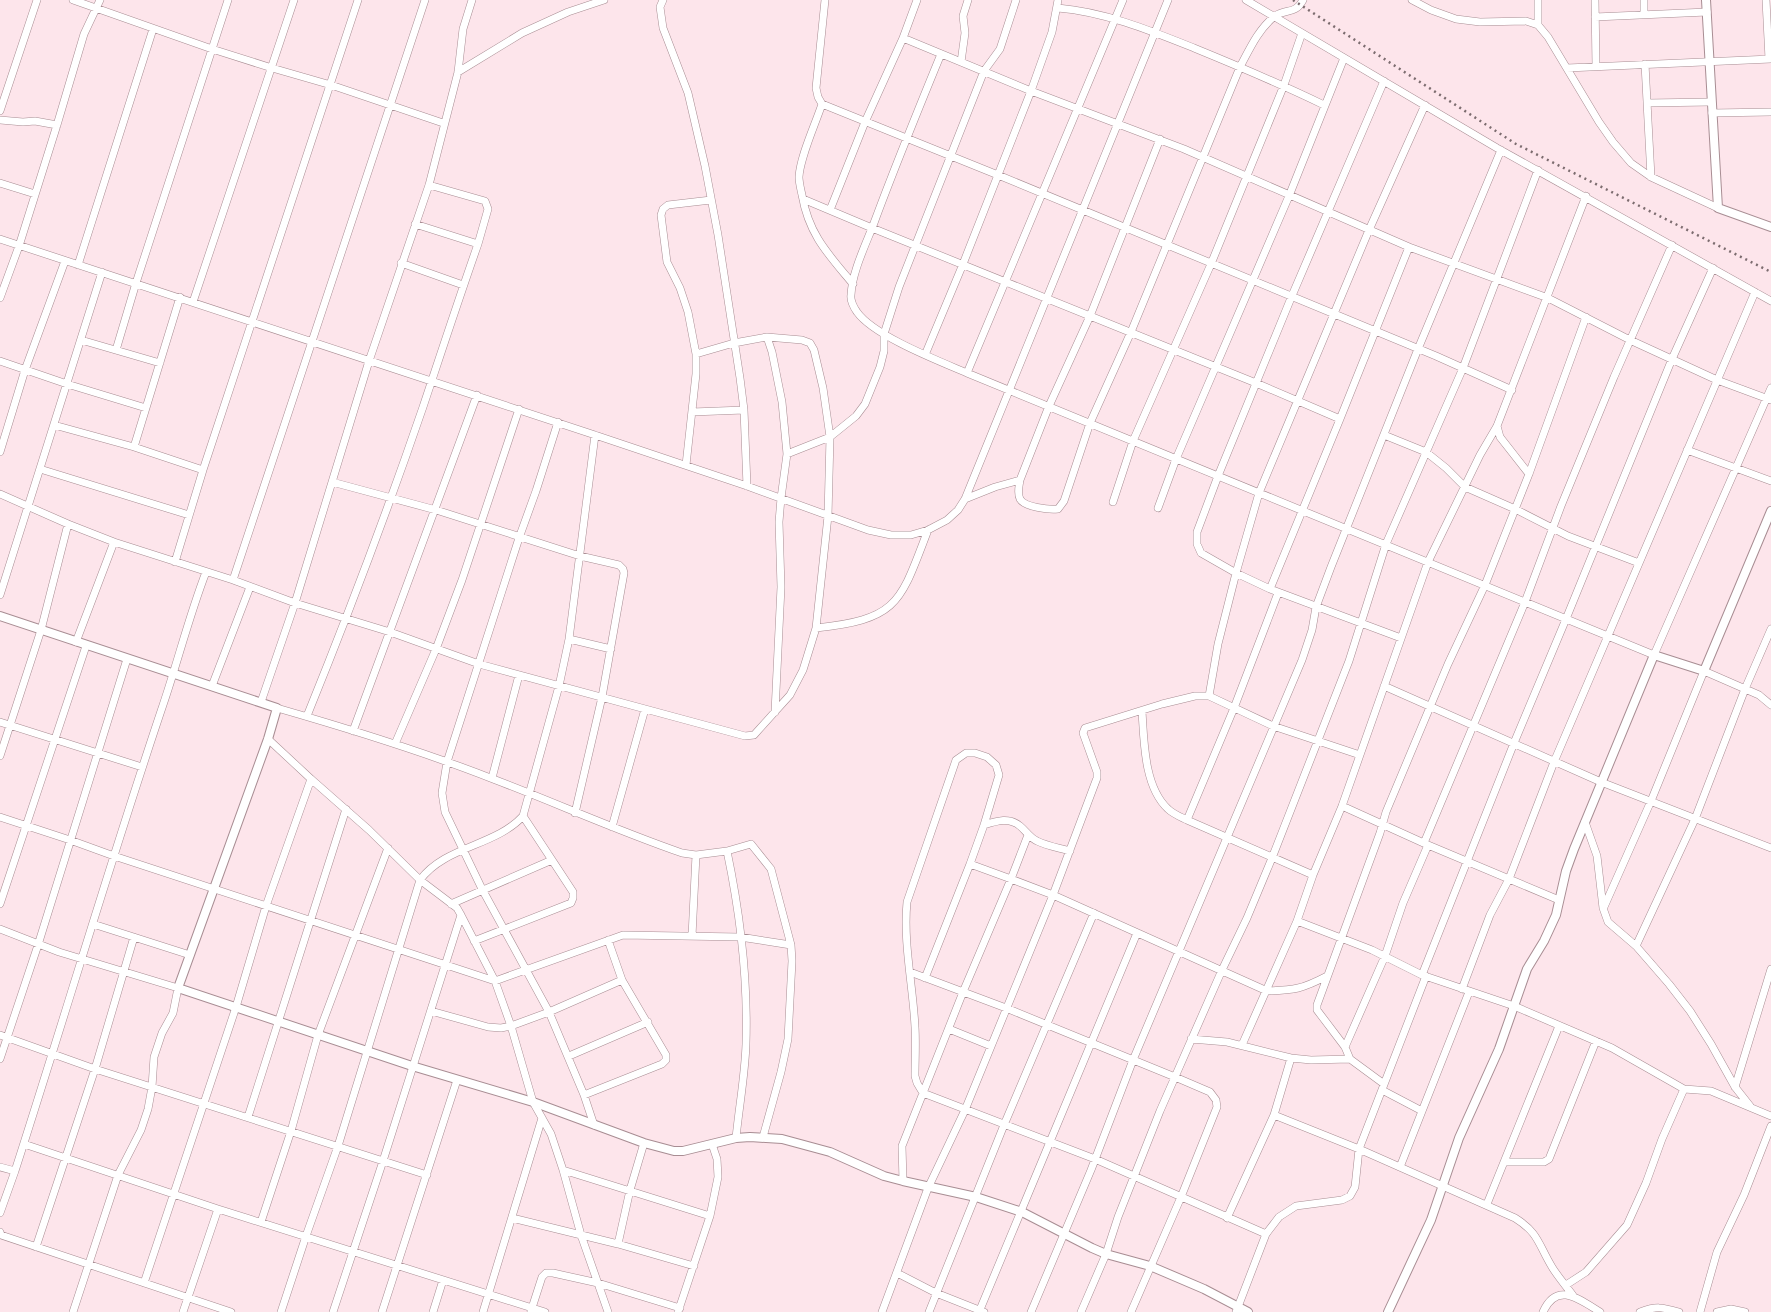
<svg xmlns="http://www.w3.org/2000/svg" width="1771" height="1312" font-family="Jost,sans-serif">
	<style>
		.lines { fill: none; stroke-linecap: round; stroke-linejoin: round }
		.minor-casing { stroke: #a88d93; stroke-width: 8 }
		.tertiary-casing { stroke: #a88d93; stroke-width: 10 }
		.minor { stroke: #fff; stroke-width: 7 }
		.tertiary { stroke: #fff; stroke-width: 8 }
		.rail { stroke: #7c6c6f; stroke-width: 2.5; stroke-dasharray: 2 4; stroke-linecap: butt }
	</style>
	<rect width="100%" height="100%" fill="#fde5eb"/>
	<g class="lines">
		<defs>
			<path id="minor" d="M73,0L212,49L272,68L331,85L443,123
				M663,0L660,7L663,28L688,93L705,166L718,235L740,378L744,410L747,486
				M825,0L816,88L818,97L822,104L998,175L1436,356L1512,390
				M1246,0L1497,148L1771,301
				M1412,0L1431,10L1456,19L1480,22L1526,21L1538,25L1548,37L1599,122L1613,142L1631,163L1651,177L1718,208
				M1538,0V25
				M1595,0L1596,66
				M1644,0V14
				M1766,0L1769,59
				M1058,8C1105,12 1149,30 1194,48C1238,66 1281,84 1324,105
				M1595,17L1707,12
				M903,38L1031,91L1184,149L1409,247L1548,298L1630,340L1717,380L1771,400
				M941,54C918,110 895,166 874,223C866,244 852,272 851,295C850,300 854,308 857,312C874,336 939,361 967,373L1654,655L1771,388
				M961,62L965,33L963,16L968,0
				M1645,64L1651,177
				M1567,68L1771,59
				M458,72L522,33L568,12L604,0
				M1384,81L1291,298L1218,476L1197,532V544L1201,553L1236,573L1270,589L1401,638
				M1647,103L1711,102
				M822,104C815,125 800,157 799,177C799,183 801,190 802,195C809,235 828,254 853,284
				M0,111L37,0
				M1712,113L1771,112
				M0,120L23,122L35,121L57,125
				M1160,139L1090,316L1049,406L1020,480C1019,487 1017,493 1020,499C1024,507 1049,510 1058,509L1064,501L1090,423L1131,332L1240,67C1249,50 1259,28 1275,16C1287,8 1295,15 1303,0
				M0,183L35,194
				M429,185L485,201L488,209L478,244
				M803,199L872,228L1256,383L1340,419
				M830,210L865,122L903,38L917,0
				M0,239L595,435L747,486L868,530L891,535H911L928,530L947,520L958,510L965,499L1168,0
				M401,263L463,285
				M78,265L153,29
				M0,298L19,246L57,125L84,34L100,0
				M193,302L294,0
				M81,340L160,363
				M116,350L136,283L228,0
				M696,354L688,312L680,288L667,262L661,215L663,209L668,205L711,200
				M925,355L963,264L1031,91L1052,32L1058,0
				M0,361L67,384L146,408
				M967,373L1123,0
				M692,412L744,410
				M558,422L536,491L519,538L447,762L442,793L445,812L482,889L549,1012L584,1095L594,1125
				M54,425L134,447L203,470
				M1497,426L1500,437L1529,474
				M1384,435L1426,452L1446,468L1465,487L1515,509L1568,536L1639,563
				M134,447L180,297
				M1687,450L1771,481
				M0,452L25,370L65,261
				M787,454L830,437L856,416L865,404L880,367L884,351V334L899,287L984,71L1000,49L1016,0
				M686,465L696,374V354L734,343L767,337L772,352L782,402L787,454L781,498L779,522L781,587L775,712
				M40,469L189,515
				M332,482L436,510L580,556L619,565L623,569L624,573L602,697L575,813
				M0,494L68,524L114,542L233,580L295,603L390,632L479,664L745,736L754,735L790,695L803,670L816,628L828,516L830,437L823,388L814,350L810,343L802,340L767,337
				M965,499L995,487L1020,480
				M1113,502L1133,441L1211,264L1284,85L1302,33
				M1158,508L1176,459L1289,196L1344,58
				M175,562L203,470L358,0
				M233,580L425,0
				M1270,589L1340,419L1409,247
				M0,595L102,272
				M816,628C899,619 900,603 928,530
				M569,639L611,649
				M76,642L114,542
				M212,686L250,587
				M1384,686L1601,782L1771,848
				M1209,696L1218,644L1236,573L1259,493L1369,230L1425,105
				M261,702L295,603L369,361L429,185L458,72L463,29L472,0
				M277,708C350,729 422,751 493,779C556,803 618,831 682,853L696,855L727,851C740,913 748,980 746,1044C745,1075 739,1107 736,1138
				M1142,711C1144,741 1144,787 1168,809C1173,814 1181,817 1187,820L1313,875
				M307,716C348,615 387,512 423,407C441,353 459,298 478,244L415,224
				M0,722L142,767
				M353,731L477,395
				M268,739L311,779L369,830L420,880L457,908L461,915L495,981L511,1026L533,1102L551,1134L563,1170L581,1235L608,1312
				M395,744L436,649L462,580L519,409
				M0,756L41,630L68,524
				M492,778L519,675
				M1342,806L1428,845L1559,900
				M0,817L70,840L114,856L495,981L623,935L740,937L791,945
				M1187,820L1234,708L1278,593
				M1585,822L1597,856L1603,908L1608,922L1636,946L1669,984L1690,1011L1711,1044L1735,1087L1750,1106
				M984,825C997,821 1009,817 1020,826C1026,831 1030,838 1037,841C1047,846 1060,848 1070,851
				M612,827L645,709
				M1424,843L1525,602L1561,506L1614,377L1672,245
				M727,851L751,844L771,869L791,945L792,961L788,1039L781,1072L763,1137
				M970,864L984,825L999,775L996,765L987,757L975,753H966L956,760L907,902C903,943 913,986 915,1027C916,1043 915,1060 915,1076L917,1083L923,1093L1095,1159L1266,1234
				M0,904L86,646
				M451,904L552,860L523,816
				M1604,907L1651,801L1704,671L1759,695L1771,705
				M1297,921L1372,950L1422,975L1514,1006L1612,1048L1684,1089L1711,1091L1771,1116
				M93,924L190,955
				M0,929L59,952L178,988L173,1013L162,1033L154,1057L152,1087L148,1109L141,1130L118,1175L73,1312
				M692,936L696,855
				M474,941L571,903L573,898V892L552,860
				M1636,946L1695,819L1745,689L1771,629
				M910,972L1006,1008L1175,1077L1210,1092L1216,1100L1217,1107L1181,1197L1131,1312
				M1422,975L1514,743L1566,619L1672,359L1713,268
				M925,978L970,864L1011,879L1028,835
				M1462,989L1490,915L1509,879L1554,762L1755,292
				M431,1011L488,1027L501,1028L511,1026L549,1012L622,980
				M949,1029L991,1046
				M0,1035L95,1069L427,1175
				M1191,1039L1227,1042L1291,1058L1311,1060L1350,1059L1384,1084
				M1242,1045L1297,921L1313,875L1342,806L1428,562L1480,455L1497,426L1586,196
				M1345,1047L1385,956L1403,903L1428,845
				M569,1056L648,1022
				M0,1059L38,945L127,659
				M1350,1059L1345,1047L1317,1010V1005L1380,833L1386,812L1448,664L1485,585L1529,474L1586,317
				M1735,1087L1771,969
				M1382,1090L1422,1111
				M584,1095L662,1064L666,1060V1055L622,980L608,940
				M1274,1115L1359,1149L1515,1218C1539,1233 1538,1244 1552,1267C1558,1277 1567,1287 1574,1297
				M248,1117L346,809
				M24,1144L218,1209L545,1312
				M1504,1162H1544L1549,1159L1596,1041
				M0,1167L15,1171
				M1400,1167L1469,992
				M563,1170L710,1216
				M903,1181L902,1146L963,992L1011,879L1053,895L1267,991C1295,990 1302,989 1327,976
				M1487,1204L1559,1026
				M0,1213L15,1171C65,1016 111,859 163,705C178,661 189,616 206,572
				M512,1218L618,1244L694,1266
				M1227,1218L1274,1115L1291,1058
				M261,1222L291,1131L318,1035L388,848
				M0,1232L1,1235L231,1312
				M618,1244L630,1190L644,1143
				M36,1247L95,1069L134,937
				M897,1273L936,1293L984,1312
				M144,1283L236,1007L266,906L311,779
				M1566,1285L1586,1272L1627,1225L1646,1183L1662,1139L1684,1089
				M531,1311L542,1277L546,1273H553L598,1283L680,1308
				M183,1312L218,1209
				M281,1312L306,1236L338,1146L420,880C445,846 496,846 523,816L559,686L569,639L595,435
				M333,1312L383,1161L461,915
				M382,1312L457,1080
				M433,1312L443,1280
				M483,1312L542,1118
				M678,1312L710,1216L718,1177L717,1159L712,1144
				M882,1312L928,1188L965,1110L1053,895L1097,778V772L1083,733L1085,728L1162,704L1195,696H1209L1273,726L1360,755
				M929,1312L1004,1125L1094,913
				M979,1312L1137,933
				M1031,1312L1091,1170L1133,1060L1302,660L1312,630L1316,607L1331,567L1418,349L1501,150
				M1081,1312L1106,1254L1118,1217L1160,1111L1222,970L1247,918L1272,858L1349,661L1386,544L1463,368L1538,170
				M1236,1312L1266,1234L1279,1217L1296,1206L1342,1200L1350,1196L1355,1187L1359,1149L1426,976
				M1543,1312C1557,1281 1579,1299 1600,1312
				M1640,1312C1656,1306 1662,1307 1679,1312
				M1700,1312L1717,1252L1744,1195L1771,1126
				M1717,1312L1731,1309L1745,1312"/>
			<path id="tertiary" d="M1706,0L1718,208L1771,227
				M0,616L277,708L268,739L178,988L412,1066L533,1102L644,1143L674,1151H683L736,1138L750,1137L782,1139L830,1152L884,1176L903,1181L976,1197L1022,1212L1092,1248L1106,1254L1150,1266L1204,1289L1248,1312
				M1388,1312L1431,1220L1459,1138L1499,1049L1527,969L1544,941L1556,915L1566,871L1574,849L1654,655L1704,671L1771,511"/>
		</defs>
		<!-- minor casing -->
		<use href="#minor" class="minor-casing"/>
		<!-- tertiary casing -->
		<use href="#tertiary" class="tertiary-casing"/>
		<!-- minor -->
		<use href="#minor" class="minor"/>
		<!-- tertiary -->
		<use href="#tertiary" class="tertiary"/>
		<!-- rail -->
		<path class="rail" d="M1293,0L1516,144L1771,272"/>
	</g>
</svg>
